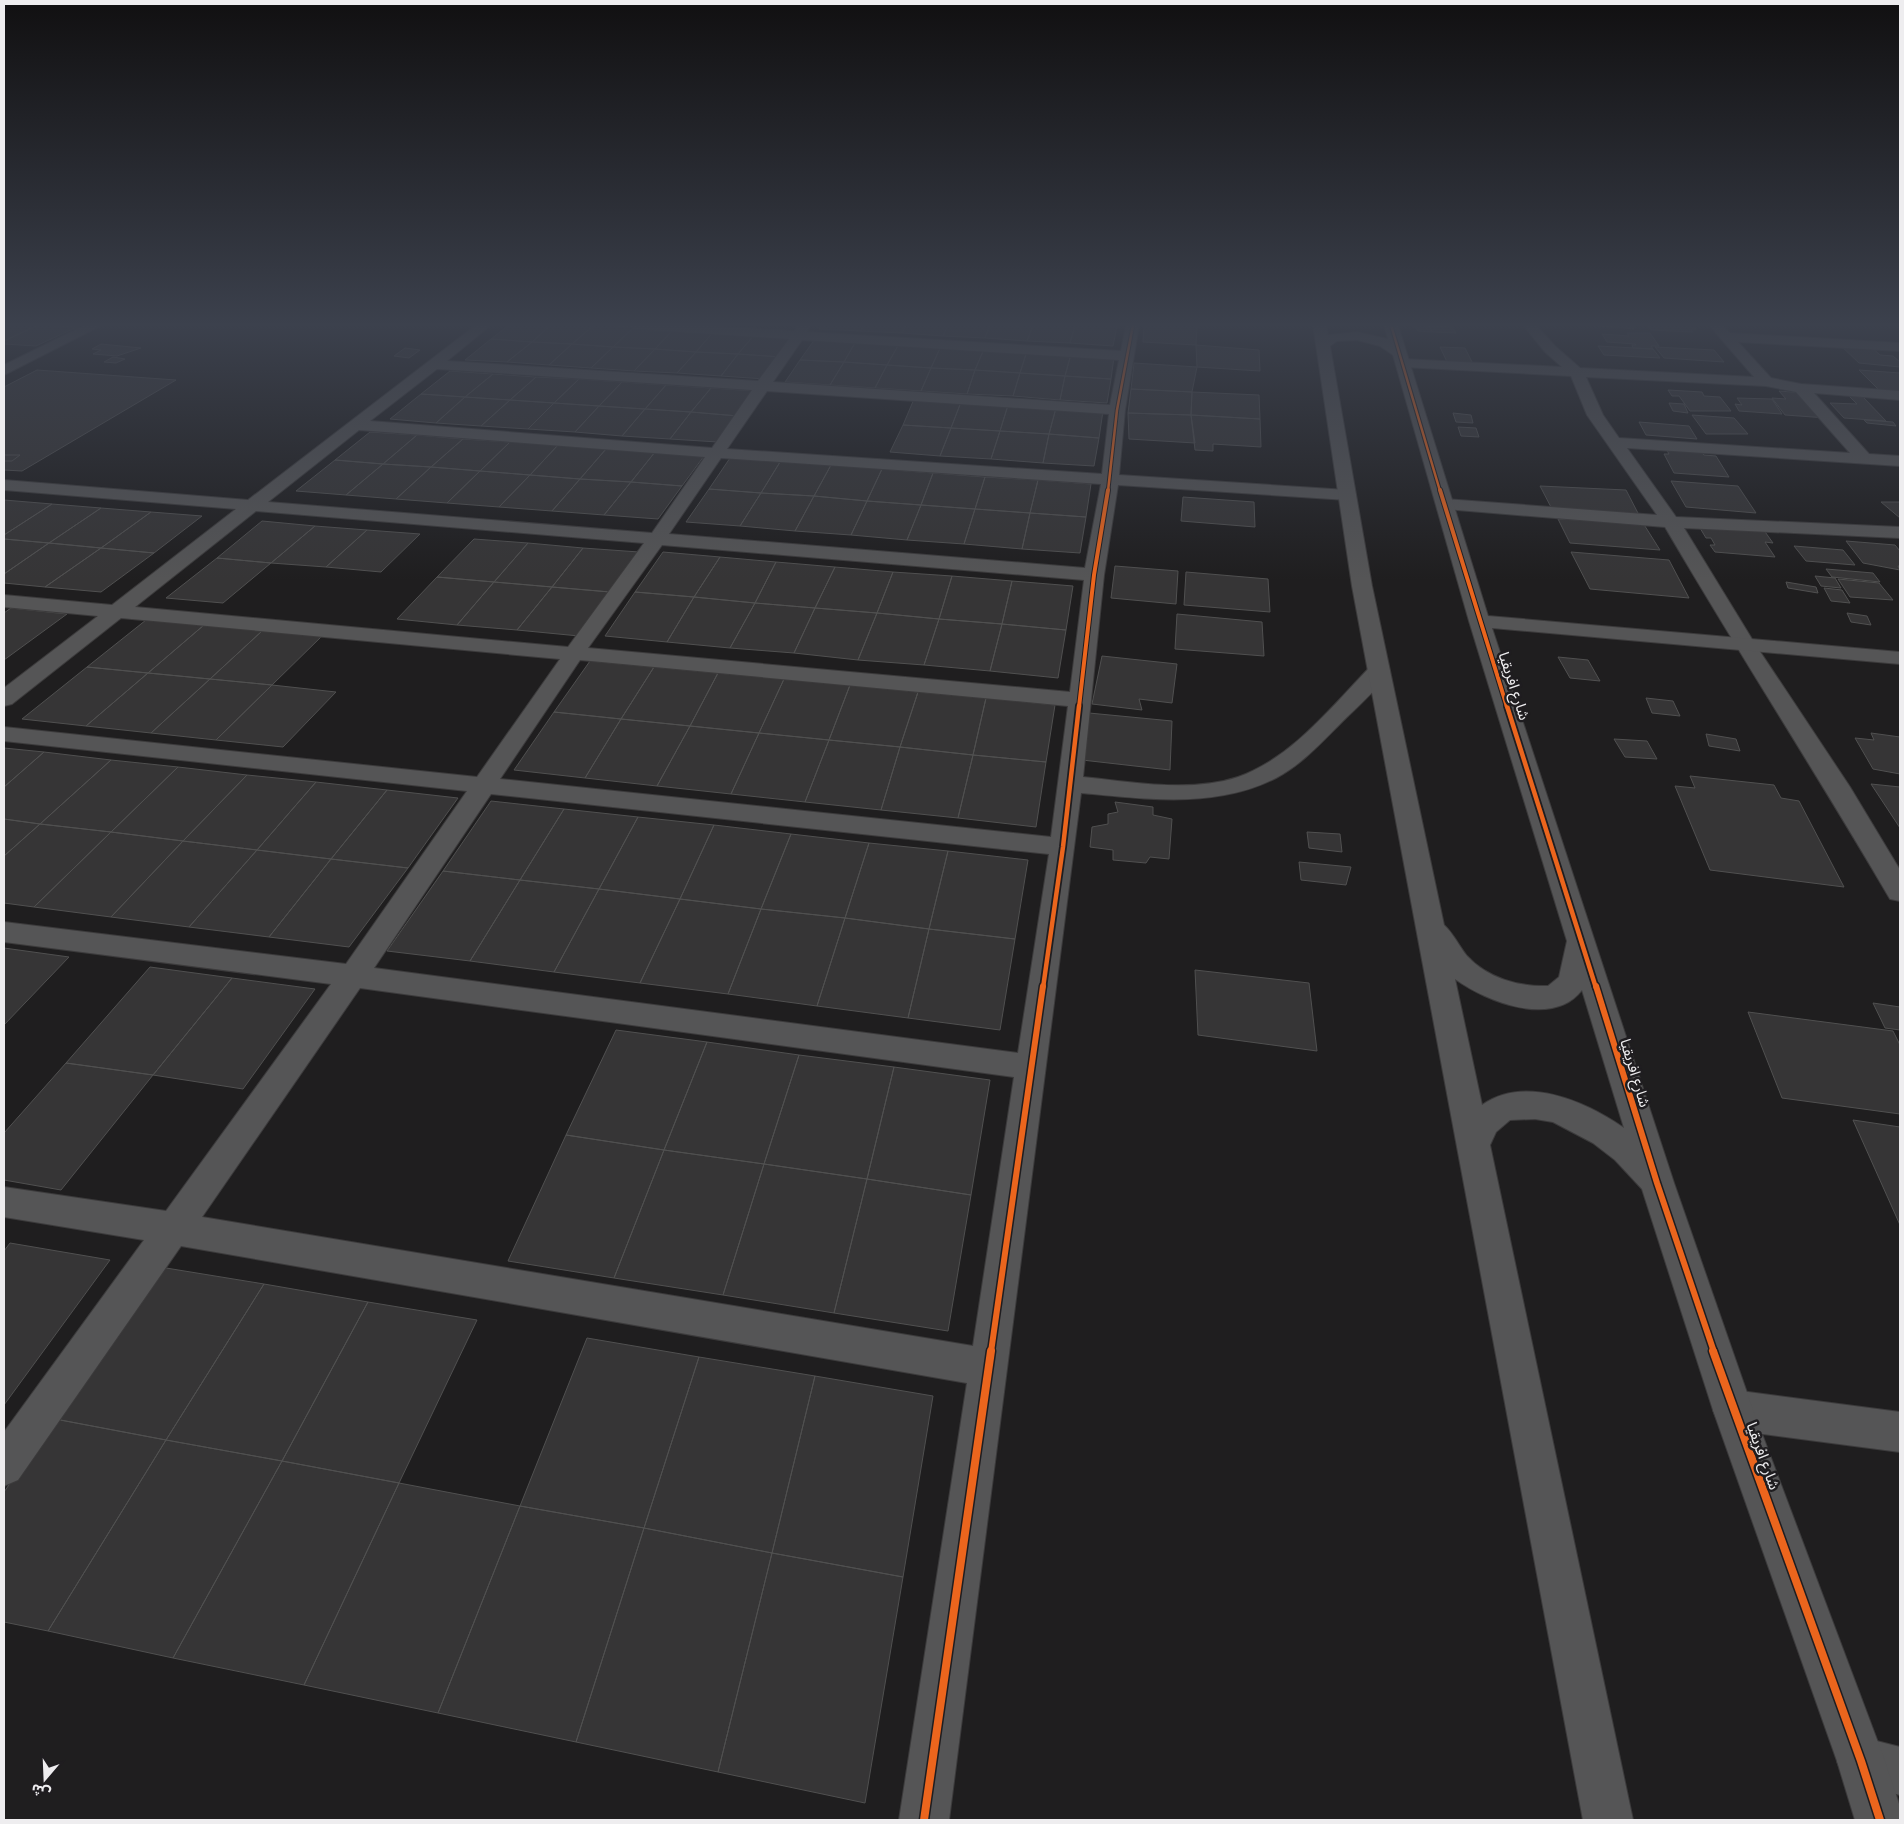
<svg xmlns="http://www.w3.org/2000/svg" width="1904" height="1824" font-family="Figtree,'Noto Sans Arabic',sans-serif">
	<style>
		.building { fill: #363536; stroke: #505050 }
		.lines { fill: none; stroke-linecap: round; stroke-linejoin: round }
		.minor-casing { stroke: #3c3b3c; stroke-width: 2 }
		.tertiary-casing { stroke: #3c3b3c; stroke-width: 2 }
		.minor { fill: #555556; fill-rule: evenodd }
		.tertiary { fill: #555556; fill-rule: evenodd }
		.cycleway-far4-casing { stroke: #1f1d20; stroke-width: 4.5 }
		.cycleway-far3-casing { stroke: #1f1d20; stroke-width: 6 }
		.cycleway-far2-casing { stroke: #1f1d20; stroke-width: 8 }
		.cycleway-far1-casing { stroke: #1f1d20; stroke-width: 9 }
		.cycleway-casing { stroke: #1f1d20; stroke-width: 11 }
		.cycleway-far4 { stroke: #eb651d; stroke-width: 2.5 }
		.cycleway-far3 { stroke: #eb651d; stroke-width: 4 }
		.cycleway-far2 { stroke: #eb651d; stroke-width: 4.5 }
		.cycleway-far1 { stroke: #eb651d; stroke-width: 6 }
		.cycleway { stroke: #eb651d; stroke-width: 8 }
		.labels { text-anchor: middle; stroke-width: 5; stroke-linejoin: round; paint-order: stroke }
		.street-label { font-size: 15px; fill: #eeedef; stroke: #1f1d20 }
	</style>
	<rect width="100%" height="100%" fill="#1f1e1f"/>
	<!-- building -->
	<path class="building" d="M4,325H38L4,341Z
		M38,325L77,327L36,346L4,344V341Z
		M509,325H551L532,342L491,339Z
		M551,325H594L572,344L532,342Z
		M594,325H600L634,327L613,347L572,344Z
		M822,325H864L860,331L819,329Z
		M864,325H906L902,333L860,331Z
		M906,325H948L943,336L902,333Z
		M948,325H990L985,338L943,336Z
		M990,325H1033L1027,341L985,338Z
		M1033,325H1075L1070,343L1027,341Z
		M1075,325L1117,326L1113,346L1070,343Z
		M1144,325H1197L1196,345L1143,342Z
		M1413,325L1429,326L1432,332L1418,331Z
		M1578,325H1631L1634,329L1616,327Z
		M1647,325H1692L1696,329H1691L1693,332L1651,330Z
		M1429,326L1452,327L1456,333L1432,332Z
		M634,327L674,329L655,349L613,347Z
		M674,329L714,331L696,352L655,349Z
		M714,331L755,334L738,354L696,352Z
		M1627,333H1650L1659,346H1651L1653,349L1633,348L1632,345H1636L1635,344L1607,342L1602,334L1629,336Z
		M755,334L796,336L781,357L738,354Z
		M491,339L532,342L507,362L465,360Z
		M815,339L856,341L844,362L800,360Z
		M856,341L899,344L887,365L844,362Z
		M532,342L572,344L549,365L507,362Z
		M101,344L141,348L117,356L93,354L101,350L92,349Z
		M572,344L613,347L591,368L549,365Z
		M899,344L941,346L931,368L887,365Z
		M1839,344L1870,346L1880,355L1893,356L1900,362V367L1859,363Z
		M1196,345L1259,350L1260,371L1197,367Z
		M941,346L984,349L975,370L931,368Z
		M1598,346L1653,349L1660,358L1604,355Z
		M613,347L655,349L634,371L591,368Z
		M1440,347L1465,348L1474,366L1448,364Z
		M1655,347L1714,350L1724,362L1664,358Z
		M405,348L420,350L409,358L394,356Z
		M655,349L696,352L677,373L634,371Z
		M984,349L1027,351L1020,373L975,370Z
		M1027,351L1071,354L1065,376L1020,373Z
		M696,352L738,354L721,376L677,373Z
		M738,354L781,357L765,379L721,376Z
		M1071,354L1114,357L1111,379L1065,376Z
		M113,357L125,359L116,363L104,362Z
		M800,360L844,362L830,385L785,382Z
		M844,362L887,365L875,388L830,385Z
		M1134,363L1197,367L1192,392L1131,389Z
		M887,365L931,368L921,391L875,388Z
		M931,368L975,370L967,394L921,391Z
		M37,370L176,380L22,471L4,470V387Z
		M975,370L1020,373L1013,396L967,394Z
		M1859,370L1900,373V391L1879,390Z
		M450,371L493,374L465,397L421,394Z
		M1020,373L1065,376L1060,400L1013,396Z
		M493,374L536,377L510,400L465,397Z
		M1065,376L1111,379L1107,403L1060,400Z
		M536,377L579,379L554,403L510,400Z
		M579,379L622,382L599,406L554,403Z
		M622,382L666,385L645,409L599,406Z
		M666,385L711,388L691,412L645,409Z
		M711,388L756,391L738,416L691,412Z
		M1131,389L1192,392L1191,415L1128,413Z
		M1668,390L1702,392L1704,396L1720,397L1731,411H1690L1679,396H1672Z
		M1779,391L1805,393L1827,418L1785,415L1772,398L1786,399Z
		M1192,392L1259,395L1260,419L1191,415Z
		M421,394L465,397L436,423L390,419Z
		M1849,396L1863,397L1886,421L1844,418L1830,403L1857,404Z
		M465,397L510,400L481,426L436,423Z
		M1737,398L1772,399L1782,414L1739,411L1735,404L1742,405Z
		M914,399L961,402L951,428L903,425Z
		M510,400L554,403L528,429L481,426Z
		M961,402L1008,405L1000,431L951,428Z
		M554,403L599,406L575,432L528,429Z
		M1669,403L1684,404L1688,413L1673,411Z
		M1008,405L1056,408L1049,434L1000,431Z
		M599,406L645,409L622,436L575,432Z
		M1056,408L1103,411L1099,438L1049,434Z
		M645,409L691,412L670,439L622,436Z
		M691,412L738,416L718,442L670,439Z
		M1128,413L1191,415L1195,443L1129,439Z
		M1453,413L1471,415L1473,423L1456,422Z
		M1191,415L1260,419L1261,447L1213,444V451L1195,450Z
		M1692,415L1734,418L1748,434H1706Z
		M1864,420L1893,422L1896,426L1867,423Z
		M1639,422L1689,426L1697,439L1646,435Z
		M903,425L951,428L940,456L890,452Z
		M1458,427L1476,428L1479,437L1461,436Z
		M951,428L1000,431L991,459L940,456Z
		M1000,431L1049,434L1043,463L991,459Z
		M370,432L417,435L383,464L335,460Z
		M1049,434L1099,438L1094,466L1043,463Z
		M417,435L463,439L431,467L383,464Z
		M463,439L510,442L480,471L431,467Z
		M510,442L558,445L530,475L480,471Z
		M558,445L606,449L580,479L530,475Z
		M1665,447L1700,450L1704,455L1716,456L1729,477L1674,473L1664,454H1669Z
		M606,449L655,452L631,482L580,479Z
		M655,452L704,456L682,486L631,482Z
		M4,455H20L12,461H4Z
		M730,458L780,462L761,493L709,489Z
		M335,460L383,464L346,495L296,491Z
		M780,462L831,465L814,496L761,493Z
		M383,464L431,467L396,499L346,495Z
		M831,465L882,469L867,501L814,496Z
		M431,467L480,471L447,503L396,499Z
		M882,469L933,473L921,505L867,501Z
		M480,471L530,475L499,507L447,503Z
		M933,473L985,477L975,509L921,505Z
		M530,475L580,479L552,511L499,507Z
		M985,477L1038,480L1030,513L975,509Z
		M580,479L631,482L604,515L552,511Z
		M1038,480L1091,484L1086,517L1030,513Z
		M1671,481L1738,486L1756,513L1686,507Z
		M631,482L682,486L658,519L604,515Z
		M1540,486L1626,490L1640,517L1553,511Z
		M709,489L761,493L740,526L686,522Z
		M761,493L814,496L795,531L740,526Z
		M814,496L867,501L851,535L795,531Z
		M1183,497L1254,502L1255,527L1181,521Z
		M4,500L52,504L4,535Z
		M867,501L921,505L907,540L851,535Z
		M1881,502H1900V518Z
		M52,504L101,508L49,543L4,539V535Z
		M921,505L975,509L964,544L907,540Z
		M101,508L151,512L101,548L49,543Z
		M975,509L1030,513L1022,549L964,544Z
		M151,512L202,516L154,553L101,548Z
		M1030,513L1086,517L1080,553L1022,549Z
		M1558,519L1643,523L1660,550L1570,543Z
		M262,521L315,526L271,563L217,558Z
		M1697,523L1763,529L1773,543L1765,542L1775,557L1715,552L1710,545H1715L1711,538H1706Z
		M315,526L367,530L326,567L271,563Z
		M367,530L420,534L381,572L326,567Z
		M4,539L49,543L4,574Z
		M474,539L528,543L494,582L437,577Z
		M1846,541L1895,545L1900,551V566H1898L1900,570L1863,563Z
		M49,543L101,548L45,587L4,583V574Z
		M528,543L583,548L552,587L494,582Z
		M1794,546L1843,550L1855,565L1806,561Z
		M101,548L154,553L101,592L45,587Z
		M583,548L639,552L610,592L552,587Z
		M663,552L720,557L694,597L635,592Z
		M1571,552L1669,560L1689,598L1590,589Z
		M720,557L776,562L755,603L694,597Z
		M217,558L271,563L223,603L166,598Z
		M776,562L835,567L815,608L755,603Z
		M1115,566L1178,571L1176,604L1111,598Z
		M835,567L893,572L877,613L815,608Z
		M1826,569L1873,573L1880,582L1832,577Z
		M893,572L952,576L939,619L877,613Z
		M1186,572L1268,579L1270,612L1184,605Z
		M952,576L1012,581L1002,624L939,619Z
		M1815,576L1835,578L1841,588L1821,586Z
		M437,577L494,582L457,625L397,619Z
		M1838,579L1879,583L1893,600L1850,597Z
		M1012,581L1073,586L1066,630L1002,624Z
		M494,582L552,587L517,630L457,625Z
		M1786,582L1816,587L1818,593L1788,588Z
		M552,587L610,592L579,636L517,630Z
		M1824,588L1842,590L1850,603L1831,601Z
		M635,592L694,597L667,642L605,636Z
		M694,597L755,603L730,648L667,642Z
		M755,603L815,608L794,653L730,648Z
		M11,608L67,614L4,660V613Z
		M815,608L877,613L858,660L794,653Z
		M877,613L939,619L924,665L858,660Z
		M1847,613L1867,616L1871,625L1851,622Z
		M1177,614L1262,622L1264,656L1175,649Z
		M939,619L1002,624L990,671L924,665Z
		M146,620L204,625L148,673L87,667Z
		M1002,624L1066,630L1058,678L990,671Z
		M204,625L262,631L210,679L148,673Z
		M262,631L322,636L272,685L210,679Z
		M1102,656L1177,664L1172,703L1139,699L1142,710L1092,704Z
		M1558,657L1588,660L1600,681L1570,678Z
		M590,661L654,667L621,719L554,712Z
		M87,667L148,673L86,726L22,719Z
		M654,667L718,673L690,726L621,719Z
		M148,673L210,679L151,733L86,726Z
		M718,673L784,679L759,733L690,726Z
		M210,679L272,685L216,740L151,733Z
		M784,679L850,685L829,740L759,733Z
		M272,685L336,692L283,747L216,740Z
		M850,685L918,692L900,747L829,740Z
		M918,692L986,698L973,755L900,747Z
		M986,698L1055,705L1046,762L973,755Z
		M1646,698L1673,701L1680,716L1652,713Z
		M554,712L621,719L585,778L514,770Z
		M1089,713L1172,721L1170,770L1082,760Z
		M621,719L690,726L657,786L585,778Z
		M690,726L759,733L731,794L657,786Z
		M759,733L829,740L805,802L731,794Z
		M1871,733L1900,737V774L1873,769L1855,738L1874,740Z
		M1706,734L1736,739L1740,751L1709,746Z
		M1614,739L1647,741L1657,759L1625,757Z
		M829,740L900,747L881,810L805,802Z
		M900,747L973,755L958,818L881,810Z
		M4,748L44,752L4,787Z
		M44,752L111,760L40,824L4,819V787Z
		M973,755L1046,762L1036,827L958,818Z
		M111,760L178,767L111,832L40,824Z
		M178,767L247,775L183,841L111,832Z
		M247,775L316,782L257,850L183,841Z
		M1690,776L1774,785L1781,798L1799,801L1844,887L1710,870L1675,786L1695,788Z
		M316,782L387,790L331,859L257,850Z
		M1871,784L1900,787V828Z
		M387,790L458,798L408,868L331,859Z
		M491,801L564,809L520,880L443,871Z
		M1115,802L1153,807V815L1172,819L1169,859L1150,857L1146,863L1113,860V850L1090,847L1092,827L1108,824V814L1118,812Z
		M564,809L638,817L599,889L520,880Z
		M638,817L714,825L680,899L599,889Z
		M4,819L40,824L4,856Z
		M40,824L111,832L34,907L4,903V856Z
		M714,825L791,834L761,909L680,899Z
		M111,832L183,841L111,917L34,907Z
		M1307,832L1340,834L1342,852L1309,848Z
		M791,834L869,843L845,918L761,909Z
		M183,841L257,850L189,927L111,917Z
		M869,843L948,851L929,929L845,918Z
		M257,850L331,859L269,937L189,927Z
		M948,851L1028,860L1015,939L929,929Z
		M331,859L408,868L349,947L269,937Z
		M1299,862L1351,867L1346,885L1301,880Z
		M443,871L520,880L470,961L387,951Z
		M520,880L599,889L554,972L470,961Z
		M599,889L680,899L640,983L554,972Z
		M680,899L761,909L728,994L640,983Z
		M761,909L845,918L817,1006L728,994Z
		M845,918L929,929L908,1018L817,1006Z
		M929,929L1015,939L1000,1030L908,1018Z
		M4,948L69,957L4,1025Z
		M150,967L232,978L153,1075L66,1063Z
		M1195,970L1309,983L1317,1051L1198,1035Z
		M232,978L315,989L243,1089L153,1075Z
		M1873,1003L1900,1007V1030L1885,1028Z
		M1748,1012L1893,1031L1900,1045V1114L1782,1098Z
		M616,1030L707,1042L664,1150L566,1135Z
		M707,1042L799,1055L764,1164L664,1150Z
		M799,1055L894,1067L867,1179L764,1164Z
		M66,1063L153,1075L61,1190L4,1180V1133Z
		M894,1067L990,1080L971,1195L867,1179Z
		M1853,1120L1900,1127V1225Z
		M566,1135L664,1150L614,1278L508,1261Z
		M664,1150L764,1164L723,1295L614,1278Z
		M764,1164L867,1179L834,1313L723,1295Z
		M867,1179L971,1195L948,1331L834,1313Z
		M10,1243L110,1260L4,1405V1251Z
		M160,1267L264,1284L166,1440L55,1419Z
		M264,1284L368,1302L282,1461L166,1440Z
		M368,1302L477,1320L399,1483L282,1461Z
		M587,1338L699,1357L644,1528L520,1506Z
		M699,1357L815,1376L772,1553L644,1528Z
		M815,1376L933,1396L903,1577L772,1553Z
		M55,1419L166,1440L48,1631L4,1622V1492Z
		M166,1440L282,1461L173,1658L48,1631Z
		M282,1461L399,1483L304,1685L173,1658Z
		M399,1483L520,1506L438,1713L304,1685Z
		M520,1506L644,1528L576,1742L438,1713Z
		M644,1528L772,1553L718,1772L576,1742Z
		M772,1553L903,1577L865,1803L718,1772Z"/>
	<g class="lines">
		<defs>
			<path id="minor" d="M85,325H102L4,375V365Z
				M476,325H491L447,361L758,381L789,339L634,329L627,325H693L794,331L798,325H811L807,332L1121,351L1126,325H1139L1125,410L1119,475L1347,490L1353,491L1356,495L1353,499L1347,500L1118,485L1104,575L1083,777C1132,782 1190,793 1238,777C1292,758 1332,706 1371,666L1379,664L1387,666L1390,671C1377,690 1357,707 1340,724C1321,743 1301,765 1276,778C1215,809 1147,799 1081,793L949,1820H899L967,1383L181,1246L18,1480L4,1486V1432L144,1240L4,1217V1187L166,1211L331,984L4,942V922L346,964L467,791L4,741V727L477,777L560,659L121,618L12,704L4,706V688L98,616L4,607V595L112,605L236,509L4,490V480L248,500ZM802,340L1119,360L1110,405L773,382ZM437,369L752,390L712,448L370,421ZM767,391L1109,414L1102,474L727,449ZM359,430L705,457L652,533L268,502ZM721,458L1101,484L1085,568L669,534ZM256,511L644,543L568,647L135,607ZM662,545L1084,580L1070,692L588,648ZM580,660L1068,706L1051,837L500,779ZM491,794L1049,854L1018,1053L374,968ZM360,988L1014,1077L973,1346L202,1217Z
				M1523,325H1536L1555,346L1580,368L1754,377L1709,325H1722L1730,333L1900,343V351L1738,342L1771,378L1801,384L1900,391V400L1814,393L1869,454L1900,456V466L1627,448L1676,517L1900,527V538L1684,528L1755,644L1850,787L1900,870V901L1890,899C1817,774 1738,652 1665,527L1445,509L1439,508L1436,504L1439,500L1445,499L1657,515L1587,415L1571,376L1403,367L1396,363L1403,359L1562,367L1545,352ZM1586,377L1766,386L1796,392L1850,453L1619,438L1603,415Z
				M1733,1390L1900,1412V1452L1733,1430L1719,1424L1713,1410L1719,1396Z
				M1861,1737L1900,1747V1795L1861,1785L1844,1778L1837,1761L1844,1744Z"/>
			<path id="tertiary" d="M1313,325H1326L1328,335L1357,332L1388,339L1384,325H1398L1488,616L1900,652V664L1492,628L1674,1183L1753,1410L1885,1761L1900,1807V1820H1855L1837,1761L1713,1410L1642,1189L1615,1160L1593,1143L1553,1122L1535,1119L1510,1120L1496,1132L1490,1145L1633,1820H1583L1352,586ZM1357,340L1380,346L1393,355L1469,621L1567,941L1559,977L1548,986C1519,987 1487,978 1467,956C1459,946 1453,933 1444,925L1372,586L1330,346L1337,341ZM1455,979C1487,1002 1553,1028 1582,990L1624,1128C1585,1101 1525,1075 1482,1105Z"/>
		</defs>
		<!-- minor casing -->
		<use href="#minor" class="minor-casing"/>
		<!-- tertiary casing -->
		<use href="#tertiary" class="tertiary-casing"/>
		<!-- minor -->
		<use href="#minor" class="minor"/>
		<!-- tertiary -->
		<use href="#tertiary" class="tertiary"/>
		<defs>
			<path id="cycleway-far4" d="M1391,325L1440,491
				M1108,491L1117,410L1133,325"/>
			<path id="cycleway-far3" d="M1440,490L1507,707
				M1079,707L1094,575L1108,490"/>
			<path id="cycleway-far2" d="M1507,706L1596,988
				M1043,988L1063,847L1079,706"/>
			<path id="cycleway-far1" d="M1596,986L1657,1183L1714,1352
				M991,1352L1043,986"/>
			<path id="cycleway" d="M1713,1351L1861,1761L1880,1820
				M924,1820L991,1351"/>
		</defs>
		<!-- cycleway-far4 casing -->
		<use href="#cycleway-far4" class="cycleway-far4-casing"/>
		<!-- cycleway-far3 casing -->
		<use href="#cycleway-far3" class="cycleway-far3-casing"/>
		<!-- cycleway-far2 casing -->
		<use href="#cycleway-far2" class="cycleway-far2-casing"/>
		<!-- cycleway-far1 casing -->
		<use href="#cycleway-far1" class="cycleway-far1-casing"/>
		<!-- cycleway casing -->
		<use href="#cycleway" class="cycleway-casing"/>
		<!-- cycleway-far4 -->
		<use href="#cycleway-far4" class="cycleway-far4"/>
		<!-- cycleway-far3 -->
		<use href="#cycleway-far3" class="cycleway-far3"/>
		<!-- cycleway-far2 -->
		<use href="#cycleway-far2" class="cycleway-far2"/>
		<!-- cycleway-far1 -->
		<use href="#cycleway-far1" class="cycleway-far1"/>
		<!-- cycleway -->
		<use href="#cycleway" class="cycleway"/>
	</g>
	<!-- sky -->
	<linearGradient id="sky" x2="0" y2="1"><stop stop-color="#111011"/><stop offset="0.56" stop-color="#3c414d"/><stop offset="1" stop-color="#3c414d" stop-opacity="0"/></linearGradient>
	<rect width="1904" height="580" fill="url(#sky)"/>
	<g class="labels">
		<!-- street labels -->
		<g class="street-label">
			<text transform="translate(1514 686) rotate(72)" y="5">شارع افريقيا</text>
			<text transform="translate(1635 1073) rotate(73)" y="5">شارع افريقيا</text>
			<text transform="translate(1763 1456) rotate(70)" y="5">شارع افريقيا</text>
		</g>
	</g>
	<!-- border -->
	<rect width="1904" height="1824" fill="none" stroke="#eeedef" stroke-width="10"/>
	<!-- north arrow -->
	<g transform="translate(45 1779) rotate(199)" stroke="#1f1d20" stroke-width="4" paint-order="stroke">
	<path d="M0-4L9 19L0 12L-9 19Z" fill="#eeedef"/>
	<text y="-8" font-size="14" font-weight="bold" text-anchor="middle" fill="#eeedef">ش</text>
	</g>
</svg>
